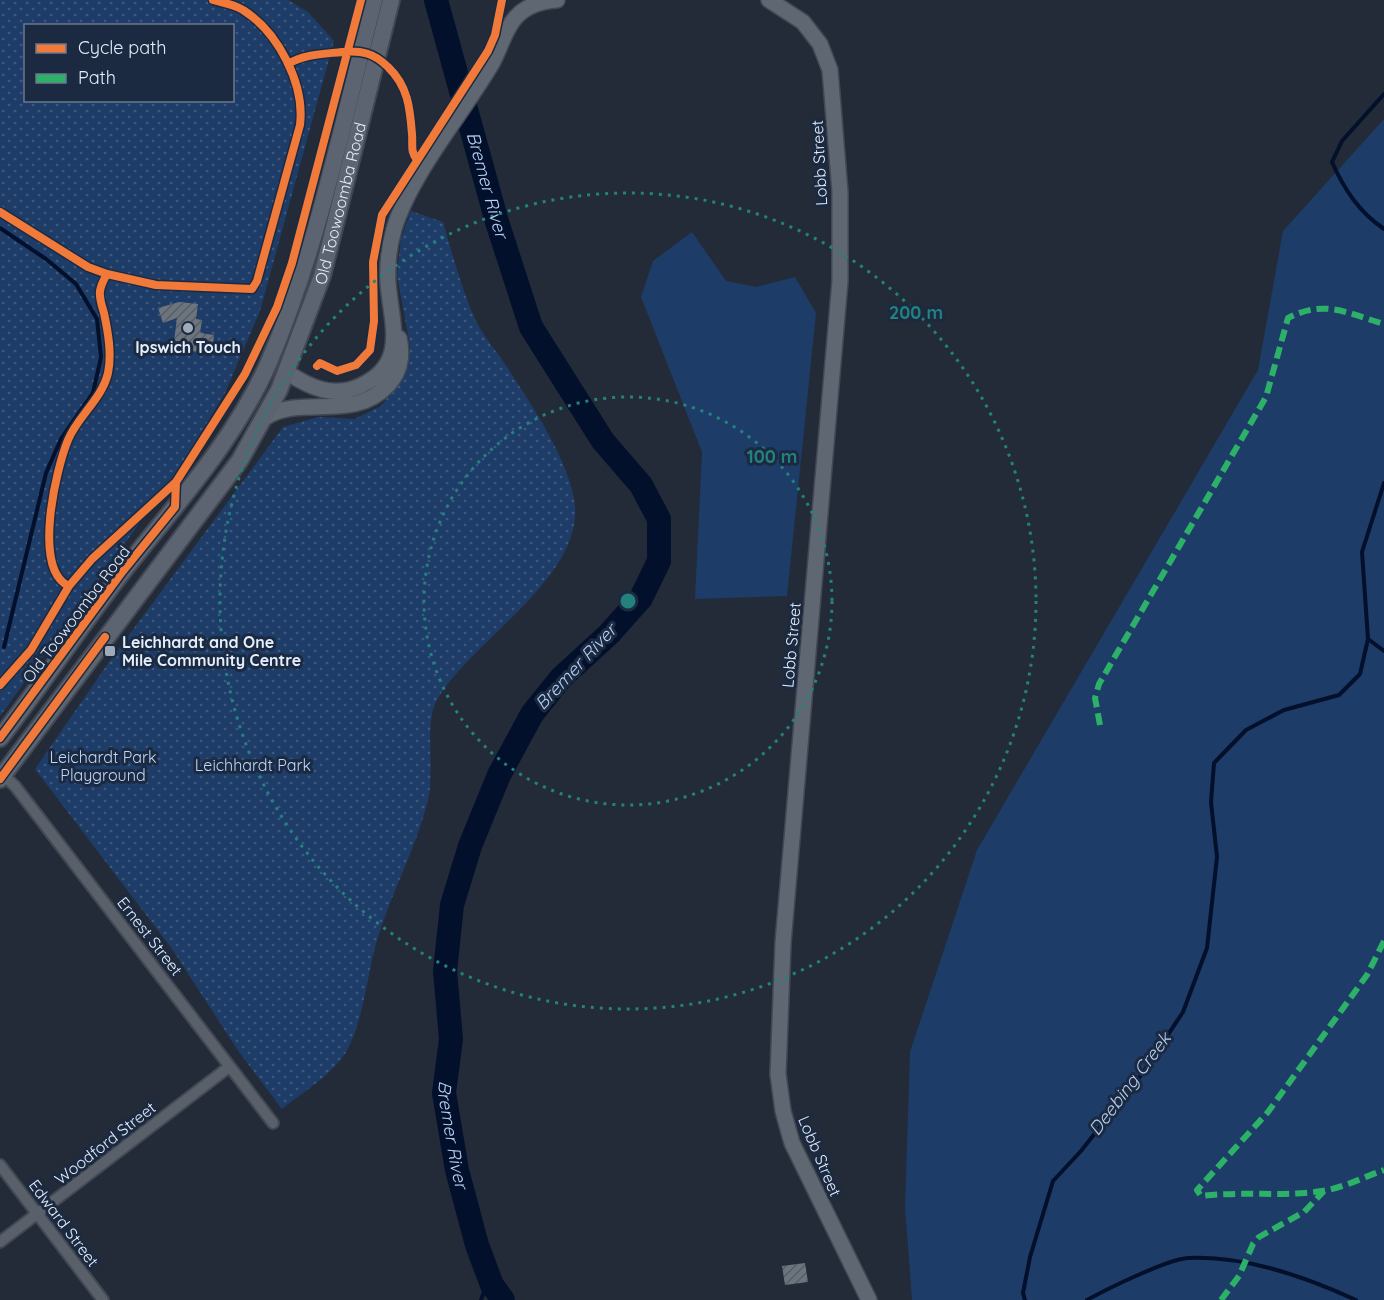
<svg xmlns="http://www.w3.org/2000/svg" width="1384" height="1300" font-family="Quicksand,sans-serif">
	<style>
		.green { fill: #1e3c68 }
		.park { fill: url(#park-dots); fill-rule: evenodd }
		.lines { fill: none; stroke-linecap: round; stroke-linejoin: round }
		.stream { stroke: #03102c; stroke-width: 4 }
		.river { stroke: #03102c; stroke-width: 24 }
		.building { fill: url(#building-hatch) }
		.street-casing { stroke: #424853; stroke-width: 14 }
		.secondary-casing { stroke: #424853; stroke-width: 18 }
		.primary-casing { stroke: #424853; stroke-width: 20 }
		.street { stroke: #596069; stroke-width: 10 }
		.secondary { stroke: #5f6772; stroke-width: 15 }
		.primary { stroke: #5b6470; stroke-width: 16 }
		.quiet { stroke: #2db169; stroke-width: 6; stroke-dasharray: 12 6; stroke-linecap: butt }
		.cycleway-casing { stroke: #1b2a40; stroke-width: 11 }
		.cycleway { stroke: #f17a3a; stroke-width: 8 }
		.ring { fill: none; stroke: #24827c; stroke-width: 3; stroke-dasharray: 3 6 }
		.poi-dot { fill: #a0aab8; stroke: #1b2a40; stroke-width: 2 }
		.labels { text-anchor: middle; stroke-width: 6; stroke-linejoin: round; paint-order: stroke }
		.street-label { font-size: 16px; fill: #e4eefd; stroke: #1b2a40 }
		.poi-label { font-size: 16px; font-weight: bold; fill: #e4eefd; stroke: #1b2a40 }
		.park-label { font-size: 16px; fill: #bed7fa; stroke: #1b2a40 }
		.water-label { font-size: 18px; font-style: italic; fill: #b7d0f3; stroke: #1b2a40 }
		.centre { fill: #24827c; stroke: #1b2a40; stroke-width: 3 }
		.ring-label { font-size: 18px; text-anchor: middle; font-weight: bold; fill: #24827c; stroke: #1b2a40; stroke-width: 6; stroke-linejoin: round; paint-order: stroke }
	</style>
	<defs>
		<pattern id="park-dots" width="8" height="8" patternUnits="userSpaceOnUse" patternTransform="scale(1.5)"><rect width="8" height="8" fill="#1e3c68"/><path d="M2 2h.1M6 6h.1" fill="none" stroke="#3f587e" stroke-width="1.8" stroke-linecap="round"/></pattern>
		<pattern id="building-hatch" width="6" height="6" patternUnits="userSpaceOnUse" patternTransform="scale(1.5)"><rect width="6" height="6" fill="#6c747e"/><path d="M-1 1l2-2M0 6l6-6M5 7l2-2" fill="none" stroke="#585e65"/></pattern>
	</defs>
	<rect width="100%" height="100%" fill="#232b38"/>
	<!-- green -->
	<path class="green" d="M1384,119V1300H912L905,1207L910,1052L977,850L1258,370L1283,231Z
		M692,232L726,281L756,287L795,277L816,313L787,596L695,599L702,452L641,297L653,261Z"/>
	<!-- park -->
	<path class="park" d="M0,0H288L308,12L334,41L260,311L225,393L183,463L0,716ZM26,26H232V100H26Z
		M411,211L443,222C453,256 462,291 477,323C484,336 494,349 503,361C527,398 571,461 575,506C581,579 471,641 437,700C424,721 435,773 428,800C416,849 390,895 376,944C367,976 363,1023 346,1052C332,1075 303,1092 282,1109L239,1052L172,949L35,769L109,662L283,427L318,417L354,419L381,406L400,382L409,364L410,346L397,275L401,239Z"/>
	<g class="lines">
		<!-- stream -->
		<path class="stream" d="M1384,94L1342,141L1332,162C1344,189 1359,212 1384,229
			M0,228L46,259L76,284L97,319L101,357L93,393L61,439L46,473L4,647
			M1368,639L1384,651
			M481,1300L489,1278
			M1025,1300L1023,1293L1030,1257L1053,1181L1081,1151L1142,1074L1183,1012L1207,948L1217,857L1211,802L1214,763L1246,730L1284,710L1339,695L1360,674L1368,639L1362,552L1384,483
			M1087,1300C1107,1289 1168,1259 1188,1258C1244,1255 1306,1277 1356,1300"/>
		<!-- river -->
		<path class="river" id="s1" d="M436,0L497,222L531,327L603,441L641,485L659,519V561L641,598L609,634L561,678L532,714L499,775L470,846L452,905L445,971L451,1039L444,1093L457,1170L477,1245L492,1285L503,1300"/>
	</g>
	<!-- building -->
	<path class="building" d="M179,302L198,304L196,319L202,320L200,333L214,335L212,353L173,349L177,318L163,323L158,308Z
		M805,1263L808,1282L785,1285L782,1266Z"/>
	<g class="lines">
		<defs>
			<path id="street" d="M0,772L15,786L273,1123
				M0,1165L103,1300
				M0,1242L229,1067"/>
			<path id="secondary" d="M769,0L803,22L820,44L830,70L840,192V281L783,943L778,1074L783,1111L792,1143L869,1300
				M288,373C311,388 333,398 360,386C409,364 391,323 388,283C387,265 389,246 394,229C410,175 462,114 491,65C500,50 504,30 516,17C526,6 542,1 557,0
				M266,417C304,394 352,423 388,385C401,371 403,356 399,338"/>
			<g id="primary">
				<path d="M0,738C43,683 81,625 124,570C176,504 235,440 269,362C318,247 343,121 374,0"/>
				<path id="s2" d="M0,779L240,460L279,390L322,276L391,0"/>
			</g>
		</defs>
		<!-- street casing -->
		<use href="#street" class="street-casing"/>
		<!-- secondary casing -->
		<use href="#secondary" class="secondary-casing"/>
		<!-- primary casing -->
		<use href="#primary" class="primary-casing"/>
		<!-- street -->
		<use href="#street" class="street"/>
		<!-- secondary -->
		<use href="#secondary" class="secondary"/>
		<!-- primary -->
		<use href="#primary" class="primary"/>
		<!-- quiet -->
		<path class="quiet" d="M1100,725L1095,698L1099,684L1266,397L1288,318C1326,299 1346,313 1384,324
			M1384,941L1367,975L1268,1112L1197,1190L1201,1196C1241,1191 1282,1197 1322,1191C1343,1188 1364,1177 1384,1170
			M1221,1300L1239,1276L1253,1244L1259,1237L1304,1212L1324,1191"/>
		<defs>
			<path id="cycleway" d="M288,64C304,54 323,54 342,52C361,50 374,53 388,67C408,86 410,108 412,134C413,145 410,151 417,160
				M0,212L88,267L107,274L156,285L252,289L257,281L300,125C305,84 278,32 243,10C234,4 223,3 213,0
				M317,366L320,363L337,371L356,365L370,350L374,321L373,262L382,215L488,51L495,35L502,0
				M69,586C32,570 56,469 68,440C78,416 102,399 108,373C112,354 108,332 104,313C102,306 99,298 100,291C101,285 104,279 107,274
				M0,685L31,650L69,586L92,559L176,482L245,374L277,307L292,263L361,0
				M0,738L123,571L175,507L176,482
				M0,779L105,637"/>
		</defs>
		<!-- cycleway casing -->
		<use href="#cycleway" class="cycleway-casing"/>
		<!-- cycleway -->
		<use href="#cycleway" class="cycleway"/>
	</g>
	<!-- distance rings -->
	<g class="ring">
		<circle cx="628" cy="601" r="204"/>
		<circle cx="628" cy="601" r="408"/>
	</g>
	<!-- markers -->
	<g class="poi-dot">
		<circle cx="188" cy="328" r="6"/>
		<rect x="104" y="645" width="12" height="12" rx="3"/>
	</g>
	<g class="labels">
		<!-- street labels -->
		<g class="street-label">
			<text transform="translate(819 163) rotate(-93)" y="6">Lobb Street</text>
			<text dy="6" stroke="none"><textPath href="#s2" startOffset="676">Old Toowoomba Road</textPath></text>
			<text transform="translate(76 614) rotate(-53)" y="6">Old Toowoomba Road</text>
			<text transform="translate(791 645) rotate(-85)" y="6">Lobb Street</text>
			<text transform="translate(150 936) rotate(52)" y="6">Ernest Street</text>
			<text transform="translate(105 1143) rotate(-38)" y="6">Woodford Street</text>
			<text transform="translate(820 1156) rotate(67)" y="6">Lobb Street</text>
			<text transform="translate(64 1223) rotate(53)" y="6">Edward Street</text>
		</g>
		<!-- poi labels -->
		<g class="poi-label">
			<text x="188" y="353">Ipswich Touch</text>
			<text x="122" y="648" text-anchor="start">Leichhardt and One<tspan x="122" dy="18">Mile Community Centre</tspan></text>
		</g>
		<!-- park labels -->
		<g class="park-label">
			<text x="103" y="763">Leichardt Park<tspan x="103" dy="18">Playground</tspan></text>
			<text x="253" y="771">Leichhardt Park</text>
		</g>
		<!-- water labels -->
		<g class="water-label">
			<text dy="6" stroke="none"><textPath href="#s1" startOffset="192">Bremer River</textPath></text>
			<text transform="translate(576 667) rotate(-47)" y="6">Bremer River</text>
			<text transform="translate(1130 1084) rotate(-53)" y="6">Deebing Creek</text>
			<text dy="6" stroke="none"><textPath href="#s1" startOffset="1254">Bremer River</textPath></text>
		</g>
	</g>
	<circle cx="628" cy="601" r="9" class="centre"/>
	<g class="ring-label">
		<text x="916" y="319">200 m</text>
		<text x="772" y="463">100 m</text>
	</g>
	<!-- legend -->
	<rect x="24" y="24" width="210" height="78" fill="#1b2a40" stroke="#6b788c" stroke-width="1.5"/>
	<rect x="36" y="44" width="30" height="9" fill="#f17a3a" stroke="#6b788c" stroke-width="1.5"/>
	<text x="78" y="54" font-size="18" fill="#e4eefd">Cycle path</text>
	<rect x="36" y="74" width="30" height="9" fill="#2db169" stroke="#6b788c" stroke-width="1.5"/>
	<text x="78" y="84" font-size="18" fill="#e4eefd">Path</text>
</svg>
